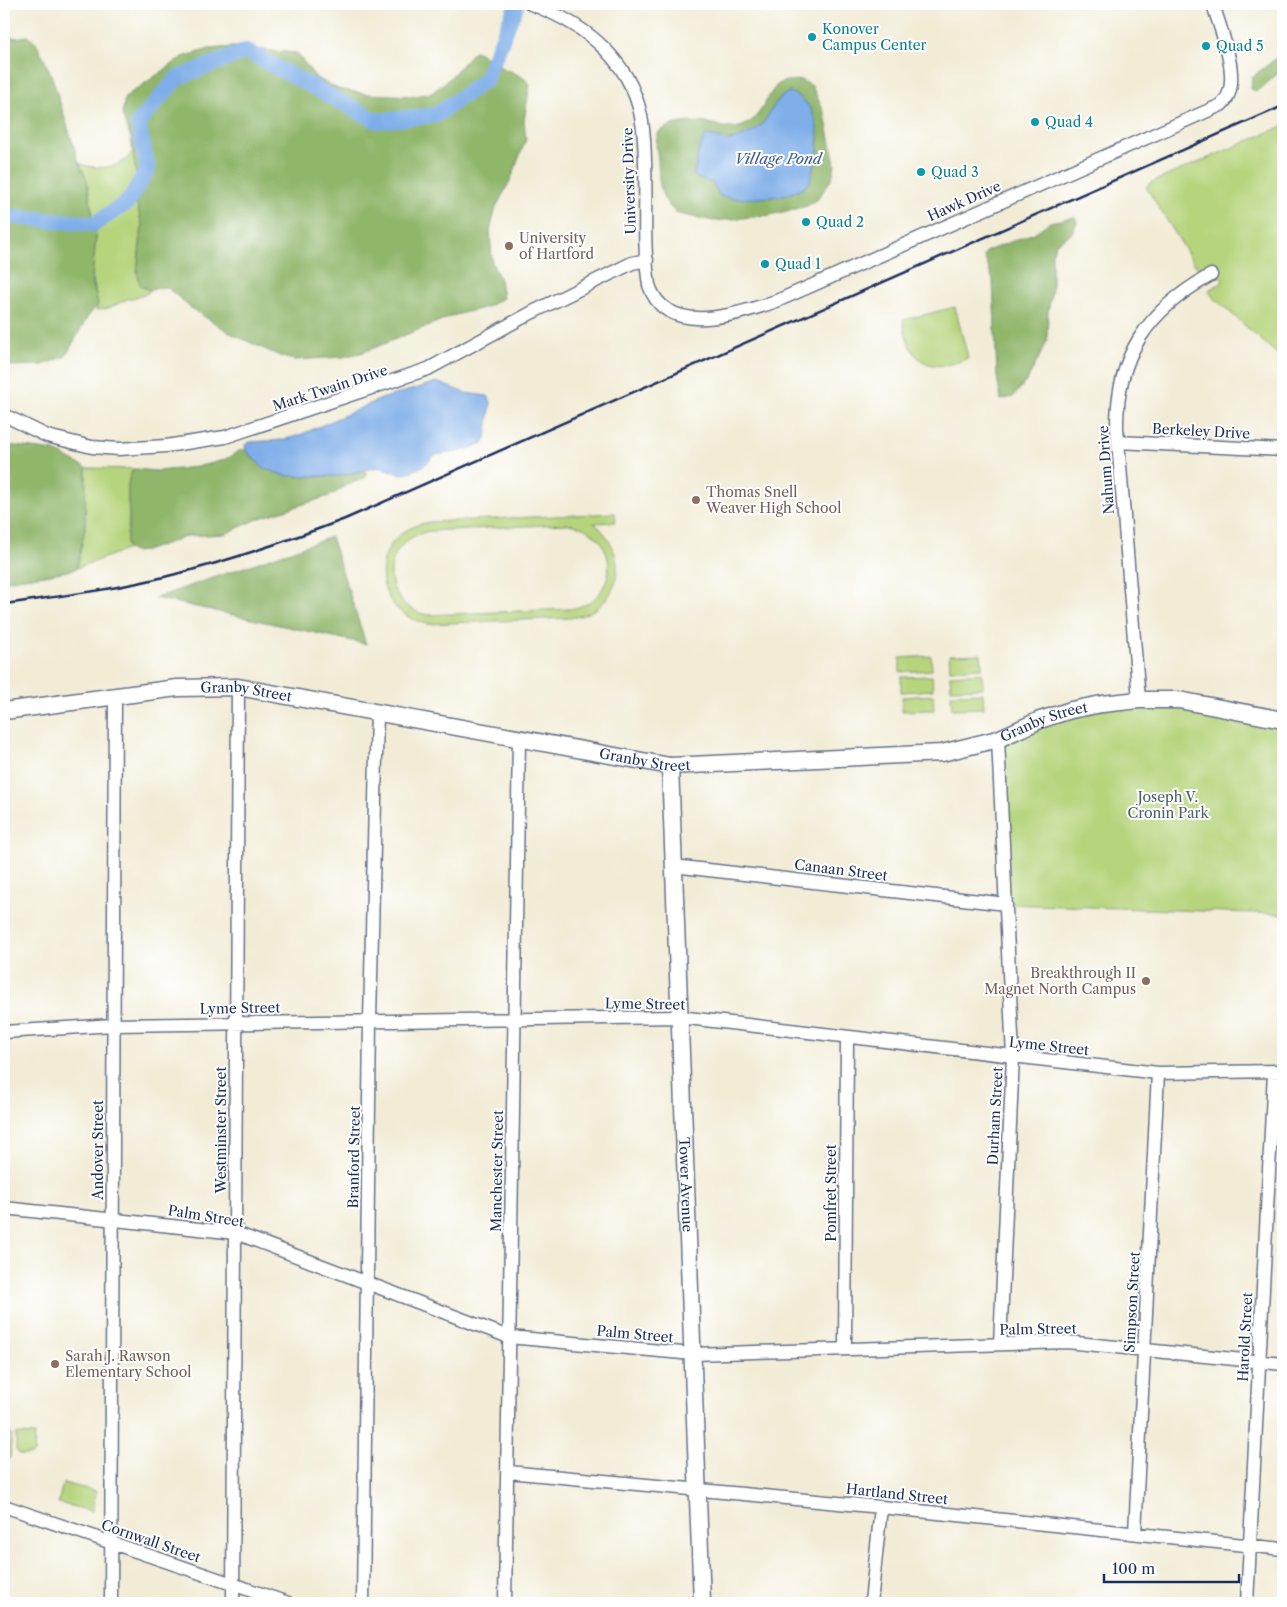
<svg xmlns="http://www.w3.org/2000/svg" width="1287" height="1607" font-family="'Libre Caslon Text',serif">
	<style>
		.green { fill: #b6d47b; stroke: #68826c; fill-rule: evenodd }
		.forest { fill: #90b66b; stroke: #567264; fill-rule: evenodd }
		.water { fill: #7eade8; stroke: #4c6ea3 }
		.lines { fill: none; stroke-linecap: round; stroke-linejoin: round }
		.river { stroke: #7eade8; stroke-width: 16 }
		.minor-casing { stroke: #667188; stroke-width: 15 }
		.major-casing { stroke: #667188; stroke-width: 19 }
		.minor { stroke: #fff; stroke-width: 12 }
		.major { stroke: #fff; stroke-width: 16 }
		.rail { stroke: #1b2f5e; stroke-width: 2.5 }
		.culture-dot { fill: #0f9aa8; stroke: #fff; stroke-width: 2 }
		.education-dot { fill: #8d6e63; stroke: #fff; stroke-width: 2 }
		.labels { text-anchor: middle; stroke-width: 4; stroke-linejoin: round; paint-order: stroke }
		.culture-label { font-size: 14px; fill: #0d838f; stroke: #fff; text-anchor: start }
		.street-label { font-size: 14px; fill: #1b2f5e; stroke: #fff }
		.education-label { font-size: 14px; fill: #785e54; stroke: #fff; text-anchor: start }
		.park-label { font-size: 14px; fill: #4a6167; stroke: #fff }
		.water-label { font-size: 15px; font-style: italic; fill: #3e5b8e; stroke: #fff }
	</style>
	<rect width="100%" height="100%" fill="#fff"/>
	<filter id="ink" filterUnits="userSpaceOnUse"><feTurbulence type="fractalNoise" baseFrequency=".02" numOctaves="2"/><feDisplacementMap in="SourceGraphic" scale="10" xChannelSelector="R" yChannelSelector="G"/><feConvolveMatrix kernelMatrix="1 2 1 2 8 2 1 2 1" color-interpolation-filters="sRGB"/></filter>
	<filter id="wash" filterUnits="userSpaceOnUse"><feTurbulence type="fractalNoise" baseFrequency=".0096" numOctaves="4" result="noise"/><feDisplacementMap in="SourceGraphic" scale="20" xChannelSelector="R" yChannelSelector="G"/><feGaussianBlur stdDeviation="1.12" result="paint"/><feColorMatrix in="noise" values="0 0 0 0 0 0 0 0 0 0 0 0 0 0 0 0 0 1.4 0 .05"/><feComposite in="paint" operator="in"/></filter>
	<g filter="url(#wash)">
		<rect width="100%" height="100%" fill="#f2ecd6"/>
		<!-- green -->
		<path class="green" d="M1283,126V341L1277,354L1213,297L1209,292L1210,289L1223,282L1218,268L1213,264L1201,268L1195,265L1146,187L1150,183Z
			M133,151L136,173L134,191L142,226L137,273L145,289L151,290C143,298 135,296 125,300C113,306 110,309 96,310L98,304L92,274L96,236L87,180L79,163C97,171 123,169 133,151Z
			M955,307L968,358C929,376 908,361 903,320Z
			M86,468L134,469C123,483 130,505 129,521C129,531 124,540 128,549L77,568L85,528Z
			M615,513L616,522L594,523C633,555 621,612 569,618L427,624C366,611 368,531 430,522ZM565,524C621,527 624,602 569,609L427,615C377,604 380,538 431,531Z
			M981,654L982,668L950,670L949,655Z
			M931,656L932,670L900,672V658Z
			M982,673L983,688L951,689L950,675Z
			M932,676L933,690L901,692V677Z
			M983,693L984,708L952,709L951,694Z
			M933,695L934,710L902,711V697Z
			M1139,700L1283,720V914L1006,904L998,739L1016,730Z
			M4,1433H9L12,1435L10,1458H4Z
			M16,1434L35,1435L34,1453L32,1455H20L16,1450Z
			M63,1483L96,1491L92,1511L58,1503Z"/>
		<!-- forest -->
		<path class="forest" d="M28,36L37,44L51,74L79,163L87,180L96,236L92,280L98,304L87,318L65,357L42,365L4,366V39Z
			M244,46L262,50L297,53L316,78L338,89L367,94L414,96L432,93L450,78L474,51C483,53 484,58 491,62C502,70 522,73 530,84L524,121L526,139L511,179L496,207L490,231L492,262L500,280L503,298L487,307L452,316L364,352L343,357L294,360L282,357L232,334L191,308L168,288L163,287L151,290L140,285L137,273L142,226L134,191L136,173L131,138L122,115L125,97L183,57L209,49Z
			M1283,53V70C1273,76 1267,85 1256,91L1251,89L1252,77Z
			M801,80L812,86L825,114L835,165L832,178L818,199L807,206L770,215L714,221L678,214C658,199 659,181 658,160C657,149 654,142 659,132C672,122 692,121 707,123C722,125 729,132 745,125C764,116 769,87 782,82C788,80 795,81 801,80ZM779,99L819,138L818,158L805,187C776,198 750,198 720,196L713,183L694,174L699,149L712,135C748,150 762,126 779,99Z
			M1075,217L1077,223L1071,234L1056,243L1052,254V289L1048,312L1047,341L1028,379L1013,397L1001,400L997,377L993,280L984,256L987,251L1034,233L1050,222Z
			M4,441L8,445L55,451L86,468L85,528L77,568C72,572 15,579 4,581Z
			M240,450H246L254,460L298,477L339,476L362,471L367,473L365,478L347,485L332,495L260,518L225,534L188,536L145,551L133,552L128,549C124,540 129,531 129,521C130,505 123,483 134,469C142,469 150,471 157,471C179,469 224,466 240,450Z
			M331,537L366,644L155,598Z"/>
		<!-- water -->
		<path class="water" d="M790,92C820,103 823,143 813,168C811,174 811,182 806,186C790,199 739,201 720,196L713,183L698,178L694,175L699,149L706,135C714,135 720,141 728,141C733,141 739,138 743,136C772,127 768,100 790,92Z
			M437,382L465,393L488,396L491,402L486,438L482,444L458,452L434,455L425,465L408,473L402,474L378,467L339,476H286L263,468L246,450L245,445L250,442L283,440L300,435L381,399Z"/>
		<g class="lines">
			<!-- river -->
			<path class="river" d="M4,216L94,224L128,202L148,169L138,123L177,78L246,51L377,121L436,115L485,80L517,4"/>
		</g>
	</g>
	<g filter="url(#ink)">
		<g class="lines">
			<defs>
				<path id="minor" d="M531,4C588,25 636,64 643,129C649,181 641,234 649,285C666,339 741,314 779,300L1221,105C1245,85 1220,30 1213,4
					M4,415L47,436L92,447L119,449L166,446L225,437L428,369L531,313L632,263L647,260
					M1118,442L1283,450
					M1139,700L1117,429C1116,355 1148,310 1211,275
					M998,739L1013,1057L1000,1344
					M673,866L1006,904
					M4,1032L113,1025L679,1017L1158,1073L1283,1071
					M4,1208L236,1233L509,1337L693,1354L1067,1342L1283,1364
					M845,1348L847,1038
					M508,1472L881,1507L1283,1549
					M4,1506L288,1603
					M1135,1533L1158,1073
					M111,1603L115,697
					M233,1603L238,687
					M363,1603L370,1021L377,712
					M505,1603L519,740
					M871,1603L881,1507
					M1247,1603L1274,1072"/>
				<g id="major">
					<path id="s1" d="M4,711L177,688L238,687L670,766L942,753L998,739L1040,720L1071,710L1102,704L1139,700H1179L1283,720"/>
					<path id="s2" d="M670,766L702,1603"/>
				</g>
			</defs>
			<!-- minor casing -->
			<use href="#minor" class="minor-casing"/>
			<!-- major casing -->
			<use href="#major" class="major-casing"/>
			<!-- minor -->
			<use href="#minor" class="minor"/>
			<!-- major -->
			<use href="#major" class="major"/>
			<!-- rail -->
			<path class="rail" d="M4,604C59,596 114,590 168,576C229,561 287,541 345,519L1283,106"/>
		</g>
	</g>
	<!-- markers -->
	<g class="culture-dot">
		<circle cx="812" cy="37" r="5"/>
		<circle cx="1206" cy="46" r="5"/>
		<circle cx="1035" cy="122" r="5"/>
		<circle cx="921" cy="172" r="5"/>
		<circle cx="806" cy="222" r="5"/>
		<circle cx="765" cy="264" r="5"/>
	</g>
	<g class="education-dot">
		<circle cx="509" cy="246" r="5"/>
		<circle cx="696" cy="500" r="5"/>
		<circle cx="1146" cy="981" r="5"/>
		<circle cx="55" cy="1364" r="5"/>
	</g>
	<g class="labels">
		<!-- culture labels -->
		<g class="culture-label">
			<text x="822" y="34">Konover<tspan x="822" dy="16">Campus Center</tspan></text>
			<text x="1216" y="51">Quad 5</text>
			<text x="1045" y="127">Quad 4</text>
			<text x="931" y="177">Quad 3</text>
			<text x="816" y="227">Quad 2</text>
			<text x="775" y="269">Quad 1</text>
		</g>
		<!-- street labels -->
		<g class="street-label">
			<text transform="translate(629 181) rotate(-92)" y="5">University Drive</text>
			<text transform="translate(964 201) rotate(-24)" y="5">Hawk Drive</text>
			<text transform="translate(330 388) rotate(-18)" y="5">Mark Twain Drive</text>
			<text transform="translate(1201 431) rotate(3)" y="5">Berkeley Drive</text>
			<text transform="translate(1106 470) rotate(-94)" y="5">Nahum Drive</text>
			<text dy="5" stroke="none"><textPath href="#s1" startOffset="244">Granby Street</textPath></text>
			<text dy="5" stroke="none"><textPath href="#s1" startOffset="1054">Granby Street</textPath></text>
			<text dy="5" stroke="none"><textPath href="#s1" startOffset="649">Granby Street</textPath></text>
			<text transform="translate(841 870) rotate(7)" y="5">Canaan Street</text>
			<text transform="translate(645 1004) rotate(1)" y="5">Lyme Street</text>
			<text transform="translate(240 1008) rotate(-1)" y="5">Lyme Street</text>
			<text transform="translate(1049 1046) rotate(6)" y="5">Lyme Street</text>
			<text transform="translate(995 1116) rotate(-87)" y="5">Durham Street</text>
			<text transform="translate(221 1130) rotate(-90)" y="5">Westminster Street</text>
			<text transform="translate(98 1150) rotate(-90)" y="5">Andover Street</text>
			<text transform="translate(354 1157) rotate(-89)" y="5">Branford Street</text>
			<text transform="translate(497 1171) rotate(-89)" y="5">Manchester Street</text>
			<text dy="5" stroke="none"><textPath href="#s2" startOffset="419">Tower Avenue</textPath></text>
			<text transform="translate(831 1193) rotate(-90)" y="5">Pomfret Street</text>
			<text transform="translate(206 1216) rotate(9)" y="5">Palm Street</text>
			<text transform="translate(1132 1302) rotate(-87)" y="5">Simpson Street</text>
			<text transform="translate(1038 1329) rotate(-1)" y="5">Palm Street</text>
			<text transform="translate(635 1334) rotate(5)" y="5">Palm Street</text>
			<text transform="translate(1245 1337) rotate(-87)" y="5">Harold Street</text>
			<text transform="translate(897 1494) rotate(6)" y="5">Hartland Street</text>
			<text transform="translate(151 1541) rotate(19)" y="5">Cornwall Street</text>
		</g>
		<!-- education labels -->
		<g class="education-label">
			<text x="519" y="243">University<tspan x="519" dy="16">of Hartford</tspan></text>
			<text x="706" y="497">Thomas Snell<tspan x="706" dy="16">Weaver High School</tspan></text>
			<text x="1136" y="978" text-anchor="end">Breakthrough II<tspan x="1136" dy="16">Magnet North Campus</tspan></text>
			<text x="65" y="1361">Sarah J. Rawson<tspan x="65" dy="16">Elementary School</tspan></text>
		</g>
		<!-- park labels -->
		<g class="park-label">
			<text x="1168" y="802">Joseph V.<tspan x="1168" dy="16">Cronin Park</tspan></text>
		</g>
		<!-- water labels -->
		<g class="water-label">
			<text x="778" y="164">Village Pond</text>
		</g>
	</g>
	<!-- margin -->
	<rect width="1287" height="1607" fill="none" stroke="#fff" stroke-width="20"/>
	<!-- scale -->
	<path d="M1104 1574v8h135v-8" fill="none" stroke="#1b2f5e" stroke-width="2.5"/>
	<text x="1112" y="1574" font-size="15" fill="#1b2f5e" stroke="#ffffff" stroke-width="4" paint-order="stroke">100 m</text>
</svg>
